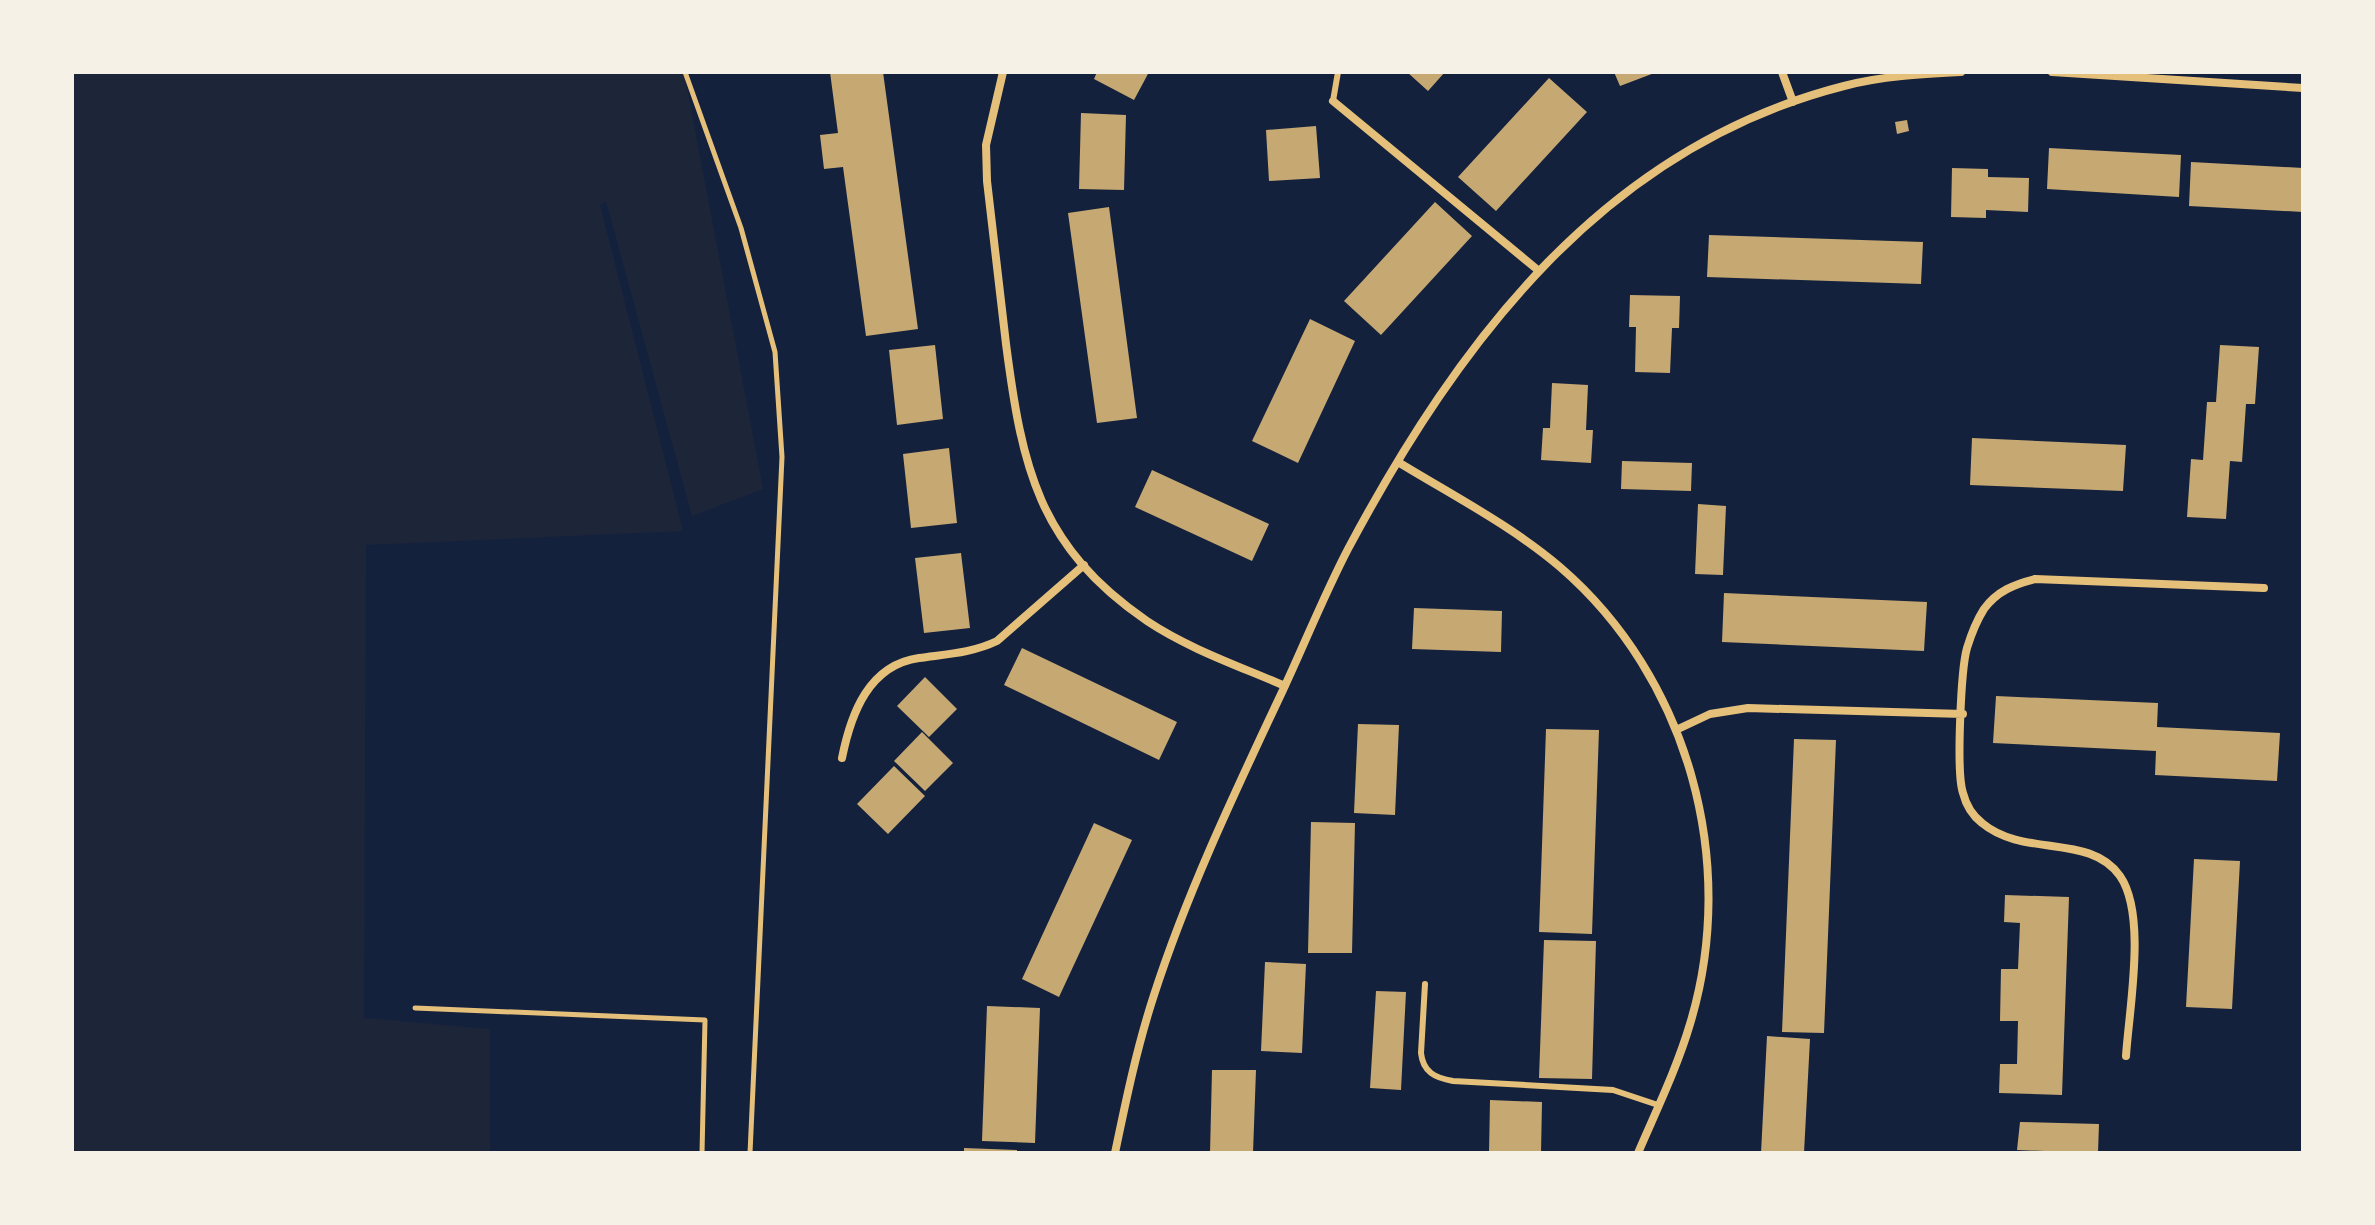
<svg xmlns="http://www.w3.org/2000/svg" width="2375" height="1225" font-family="'Noto Sans',sans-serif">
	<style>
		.green { fill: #1d2539 }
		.building { fill: #c6a872 }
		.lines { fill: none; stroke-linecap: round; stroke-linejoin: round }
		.path { stroke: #e5c07b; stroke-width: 5 }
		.service { stroke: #e5c07b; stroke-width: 6 }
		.minor { stroke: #e5c07b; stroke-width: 8 }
	</style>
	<rect width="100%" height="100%" fill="#14213d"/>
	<!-- green -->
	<path class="green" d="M72,72H684L763,489L692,516L606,201L600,205L683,531L366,545L364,1018L490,1029V1153H72Z"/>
	<!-- building -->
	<path class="building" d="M830,72H883L918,329L866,336L843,167L824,169L820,135L838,133Z
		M1097,72H1149L1134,100L1094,79Z
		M1407,72H1445L1428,91Z
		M1614,72H1657L1620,86Z
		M1549,78L1587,112L1496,211L1458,177Z
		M1081,113L1126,115L1124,190L1079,189Z
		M1907,120L1909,131L1897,134L1895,122Z
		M1316,126L1320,178L1269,181L1266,130Z
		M2049,148L2181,155L2179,197L2047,189Z
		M2191,162L2303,168V212L2189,206Z
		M1952,168L1988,169V177L2029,178L2028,212L1986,210V218L1951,217Z
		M1435,202L1472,236L1381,335L1344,301Z
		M1109,207L1137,418L1097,423L1068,213Z
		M1709,235L1923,242L1921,284L1707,277Z
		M1630,295L1680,296L1679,328H1672L1670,373L1635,372L1636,327H1629Z
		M1310,319L1355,341L1298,463L1252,441Z
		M935,345L943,419L897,425L889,350Z
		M2220,345L2259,347L2255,404H2246L2242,462L2230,461L2226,519L2187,517L2191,459L2203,460L2207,402H2216Z
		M1552,383L1588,385L1586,430H1593L1591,463L1541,460L1543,428H1550Z
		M1972,438L2126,445L2123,491L1970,485Z
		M949,448L957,523L911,528L903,454Z
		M1622,461L1692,463L1691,491L1621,489Z
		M1152,470L1269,524L1252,561L1135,507Z
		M1698,504L1726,506L1723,575L1695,574Z
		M961,553L970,628L924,633L915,558Z
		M1724,593L1927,602L1924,651L1722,642Z
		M1414,608L1502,611L1501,652L1412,649Z
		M1022,648L1177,722L1159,760L1004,685Z
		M925,677L957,709L929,737L897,706Z
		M1996,696L2158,703L2157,727L2280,733L2277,781L2155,775L2156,751L1993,743Z
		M1358,724L1399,725L1395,815L1354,813Z
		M1546,729L1599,730L1592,934L1539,932Z
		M922,732L953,763L925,791L894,761Z
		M1794,739L1836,740L1824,1033L1782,1032Z
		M894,766L925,796L888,834L857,804Z
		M1311,822L1355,823L1352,953H1308Z
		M1094,823L1132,840L1059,997L1022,979Z
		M2194,859L2240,861L2232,1009L2186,1007Z
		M2005,895L2069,897L2062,1095L1999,1093L2000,1064H2017L2018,1021H2000L2001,969H2018L2020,923L2004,922Z
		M1544,940L1596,941L1592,1079L1539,1078Z
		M1265,962L1306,964L1302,1053L1261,1051Z
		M1376,991L1406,992L1401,1090L1370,1088Z
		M987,1006L1040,1008L1035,1143L982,1141Z
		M1767,1036L1810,1039L1804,1153H1761Z
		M1212,1070H1256L1253,1153H1210Z
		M1490,1100L1542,1102L1541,1153H1489Z
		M2020,1122L2099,1124L2098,1153L2017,1150Z
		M964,1148L1017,1150V1153H964Z"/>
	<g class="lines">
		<!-- path -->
		<path class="path" d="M685,72L741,228L775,352L782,457L750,1153
			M415,1008L705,1020L702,1153"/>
		<!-- service -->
		<path class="service" d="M1333,101L1338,72
			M1425,984L1421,1053C1423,1072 1435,1078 1453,1081L1613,1090L1658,1105"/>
		<!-- minor -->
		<path class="minor" d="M1003,72L986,145L987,181C993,235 1000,290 1006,344C1022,467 1038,546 1147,621C1189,649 1239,666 1285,686
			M1782,72L1793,102
			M2052,72L2303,88
			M1333,101L1539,271
			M1398,462C1452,495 1512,526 1560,567C1689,678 1739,863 1690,1024C1677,1068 1656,1111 1638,1153
			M1676,730L1710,714L1748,708L1963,714
			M842,758C851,713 869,665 919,658C947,654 972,653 997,641L1084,565
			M2126,1056C2129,1009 2147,915 2120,876C2090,833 2024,858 1982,823C1973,816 1966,805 1963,793C1956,773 1961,669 1967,648C1971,635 1977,620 1984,609C1997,591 2015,584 2035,579L2264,588
			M1115,1153C1126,1100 1137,1047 1154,995C1188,890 1236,790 1283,690C1305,643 1324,595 1348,549C1459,341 1604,147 1844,86C1882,76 1922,74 1961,72"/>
	</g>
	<!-- border -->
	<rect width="2375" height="1225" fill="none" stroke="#f6f1e7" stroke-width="148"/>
</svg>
